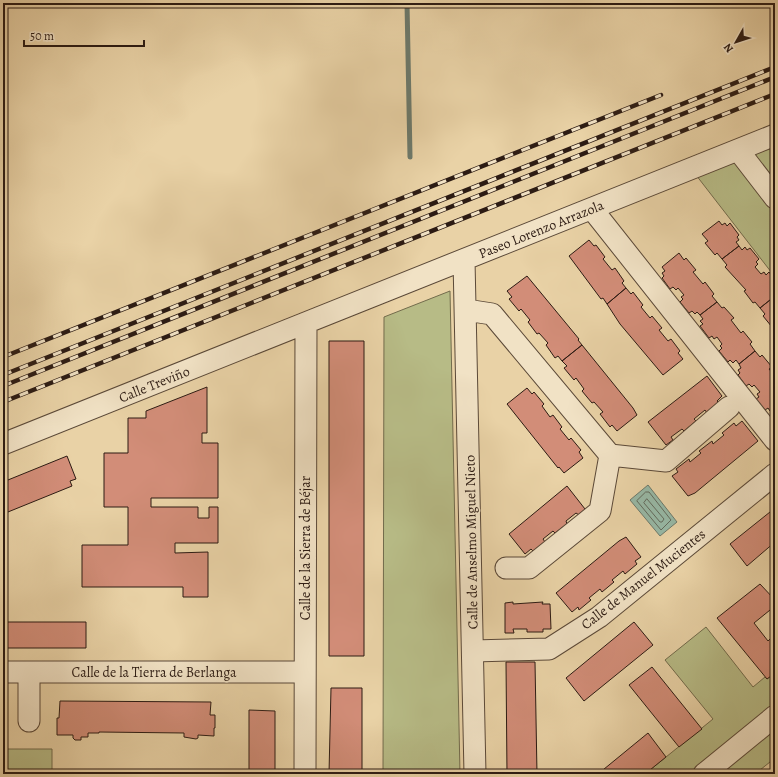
<svg xmlns="http://www.w3.org/2000/svg" width="778" height="777" font-family="Alegreya,serif">
	<style>
		.green { fill: #b7bb86; stroke: #726b4c }
		.water { fill: #97b8a5; stroke: #6c796b }
		.lines { fill: none; stroke-linecap: round; stroke-linejoin: round }
		.shore { stroke: #626a5c; stroke-width: 1 }
		.stream { stroke: #6c796b; stroke-width: 5 }
		.building { fill: #d28d78; stroke: #2c1b13 }
		.minor-casing { stroke: #5b4938; stroke-width: 23 }
		.minor { stroke: #f1e2c5; stroke-width: 21 }
		.rail-casing { stroke: #2c1b13; stroke-width: 4.5 }
		.rail { stroke: #f1e2c5; stroke-width: 3; stroke-dasharray: 9; stroke-linecap: butt }
		.labels { text-anchor: middle; stroke-width: 3; stroke-linejoin: round; paint-order: stroke }
		.street-label { font-size: 14px; fill: #2c1b13; stroke: #f1e2c5 }
	</style>
	<rect width="100%" height="100%" fill="#e9d2a6"/>
	<filter id="stains"><feTurbulence type="fractalNoise" baseFrequency=".005" numOctaves="4"/><feColorMatrix values="0 0 0 0 .2 0 0 0 0 .09 0 0 0 0 .02 0 0 0 .5 -.17"/></filter>
	<radialGradient id="worn" r=".72"><stop offset=".6" stop-color="#630" stop-opacity="0"/><stop offset="1" stop-color="#630" stop-opacity=".3"/></radialGradient>
	<!-- green -->
	<path class="green" d="M775,145V277L696,175Z
		M450,291L460,774H383L384,317Z
		M706,627L753,687L765,677L767,679L775,673V758L755,774H645L713,719L665,660Z
		M3,749H52V774H3Z"/>
	<!-- water -->
	<path class="water" d="M648,485L677,522L660,536L630,500Z"/>
	<g class="lines">
		<!-- shore -->
		<path class="shore" d="M646,492H649L671,520L661,530L637,501Z
			M647,499L664,519L662,522H660L644,503Z"/>
		<!-- stream -->
		<path class="stream" d="M407,3L410,157"/>
	</g>
	<!-- building -->
	<path class="building" d="M719,221L722,225L725,223L727,226L730,223L739,235L737,237L739,240L736,242L739,246L722,259L717,253L715,255L705,243L708,241L702,234Z
		M589,240L594,246L596,245L605,257L603,259L612,270L615,268L624,281L622,283L626,288L607,304L603,298L601,299L569,256Z
		M739,246L742,250L745,247L747,250L750,248L759,259L756,262L758,264L755,267L761,274L764,272L766,275L769,272L775,280V296L760,308L755,302L753,303L744,291L746,290L725,267L727,265L722,259Z
		M679,253L684,260L686,258L696,270L693,272L703,284L705,282L714,294L712,296L717,302L700,315L697,312L695,314L692,311L689,313L680,302L683,299L681,297L684,295L678,288L676,290L673,287L670,289L662,278L664,276L662,273L665,271L662,267Z
		M527,276L579,339L578,340L582,345L562,361L558,356L555,358L546,345L548,343L539,333L537,334L528,322L530,320L521,309L519,311L509,299L512,297L507,291Z
		M626,288L631,294L633,292L643,305L641,307L650,318L652,316L662,328L659,330L668,341L671,339L680,351L678,353L683,359L663,375L620,324L607,304Z
		M775,296V327H772L763,316L765,314L760,308Z
		M717,302L722,308L724,307L734,318L731,320L741,333L743,331L752,342L750,344L755,351L739,364L736,360L733,363L730,360L728,362L719,351L722,348L720,346L722,344L717,337L714,339L712,336L709,338L700,326L703,324L700,321L703,319L700,315Z
		M329,341H364V656H329Z
		M582,345L633,408L637,415L617,431L612,425L610,427L600,414L603,412L594,402L592,403L582,391L584,389L576,378L574,380L564,368L567,366L562,361Z
		M755,351L760,357L762,355L772,367L769,369L775,376V411L773,409L770,411L768,408L765,410L756,399L759,397L757,394L760,392L754,385L752,387L749,384L746,386L738,375L740,373L738,370L741,368L739,364Z
		M707,376L722,396L717,401L719,403L707,413L705,410L694,419L696,421L684,431L682,429L671,437L673,440L666,445L648,422Z
		M207,387V433H202V443H218V498H151V507H198V518H209V507H218V543H175V553L208,552V597H183V587H82V545H128V507H104V453H128V418H146V411Z
		M527,388L532,394L534,392L544,404L542,406L550,417L553,415L562,427L560,429L569,440L571,438L581,450L579,452L583,458L564,473L559,467L558,468L507,404Z
		M742,421L758,441L695,493L688,496L672,476L678,472L676,469L689,459L690,462L701,453L699,451L712,441L713,444L724,435L722,433L734,423L736,426Z
		M67,456L76,479L70,481L72,486L3,514V482Z
		M567,486L585,509L579,515L576,513L566,521L567,524L555,533L553,531L543,539L545,542L533,551L531,549L525,554L509,534Z
		M775,508V542L747,566L730,544Z
		M626,537L641,557L635,561L637,564L625,574L623,571L612,580L614,582L602,592L600,589L589,598L591,600L579,610L578,607L572,612L556,593L619,541Z
		M760,584L775,600V606L754,623L768,641L775,634V673L767,679L717,618Z
		M513,602V604L543,602L542,604H550L551,629H543V632H527V629H513L514,633H505V603Z
		M3,622H86V648H3Z
		M634,622L653,645L584,701L566,678Z
		M506,662H535L537,774H507Z
		M652,667L702,729L679,747L629,685Z
		M331,688H362V774H329Z
		M60,701L211,702L210,715H215V728H214V736L198,735V738L196,739L184,737V733L99,732V733H88V737H81V740H75L73,738V735H57V718H59Z
		M249,710L275,711V774H249Z
		M648,733L666,757L645,774H598Z"/>
	<g class="lines">
		<defs>
			<path id="minor" d="M738,150L775,198
				M592,209L775,440
				M464,260L475,774
				M466,310L492,314L610,455L600,511L529,568H506
				M3,444L775,135
				M610,455L666,461L729,407
				M473,651L549,649L599,617L775,474
				M3,672H304
				M29,672V721
				M305,774L306,323
				M704,774L775,716"/>
		</defs>
		<!-- minor casing -->
		<use href="#minor" class="minor-casing"/>
		<!-- minor -->
		<use href="#minor" class="minor"/>
		<defs>
			<path id="rail" d="M3,357L661,95
				M3,375L775,67
				M3,386L775,77
				M3,402L775,94"/>
		</defs>
		<!-- rail casing -->
		<use href="#rail" class="rail-casing"/>
		<!-- rail -->
		<use href="#rail" class="rail"/>
	</g>
	<g class="labels">
		<!-- street labels -->
		<g class="street-label">
			<text transform="translate(541 229) rotate(-22)" y="5">Paseo Lorenzo Arrazola</text>
			<text transform="translate(154 384) rotate(-22)" y="5">Calle Treviño</text>
			<text transform="translate(471 542) rotate(-91)" y="5">Calle de Anselmo Miguel Nieto</text>
			<text transform="translate(305 548) rotate(-90)" y="5">Calle de la Sierra de Béjar</text>
			<text transform="translate(643 579) rotate(-38)" y="5">Calle de Manuel Mucientes</text>
			<text x="154" y="677">Calle de la Tierra de Berlanga</text>
		</g>
	</g>
	<!-- margin -->
	<rect width="778" height="777" fill="none" stroke="#e9d2a6" stroke-width="16"/>
	<rect x="4" y="4" width="770" height="769" fill="none" stroke="#2c1b13" stroke-width="2"/>
	<rect x="8" y="8" width="762" height="761" fill="none" stroke="#2c1b13"/>
	<!-- north arrow -->
	<g transform="translate(736 42) rotate(231)" stroke="#f1e2c5" stroke-width="3" paint-order="stroke">
	<path d="M0-3L7 15L0 10L-7 15Z" fill="#2c1b13"/>
	<text y="-6" font-size="11" font-weight="bold" text-anchor="middle" fill="#2c1b13">N</text>
	</g>
	<!-- scale -->
	<path d="M24 40v6h120v-6" fill="none" stroke="#2c1b13" stroke-width="2"/>
	<text x="30" y="40" font-size="12" fill="#2c1b13" stroke="#f1e2c5" stroke-width="3" paint-order="stroke">50 m</text>
	<rect width="100%" height="100%" filter="url(#stains)"/>
	<rect width="100%" height="100%" fill="url(#worn)"/>
</svg>
